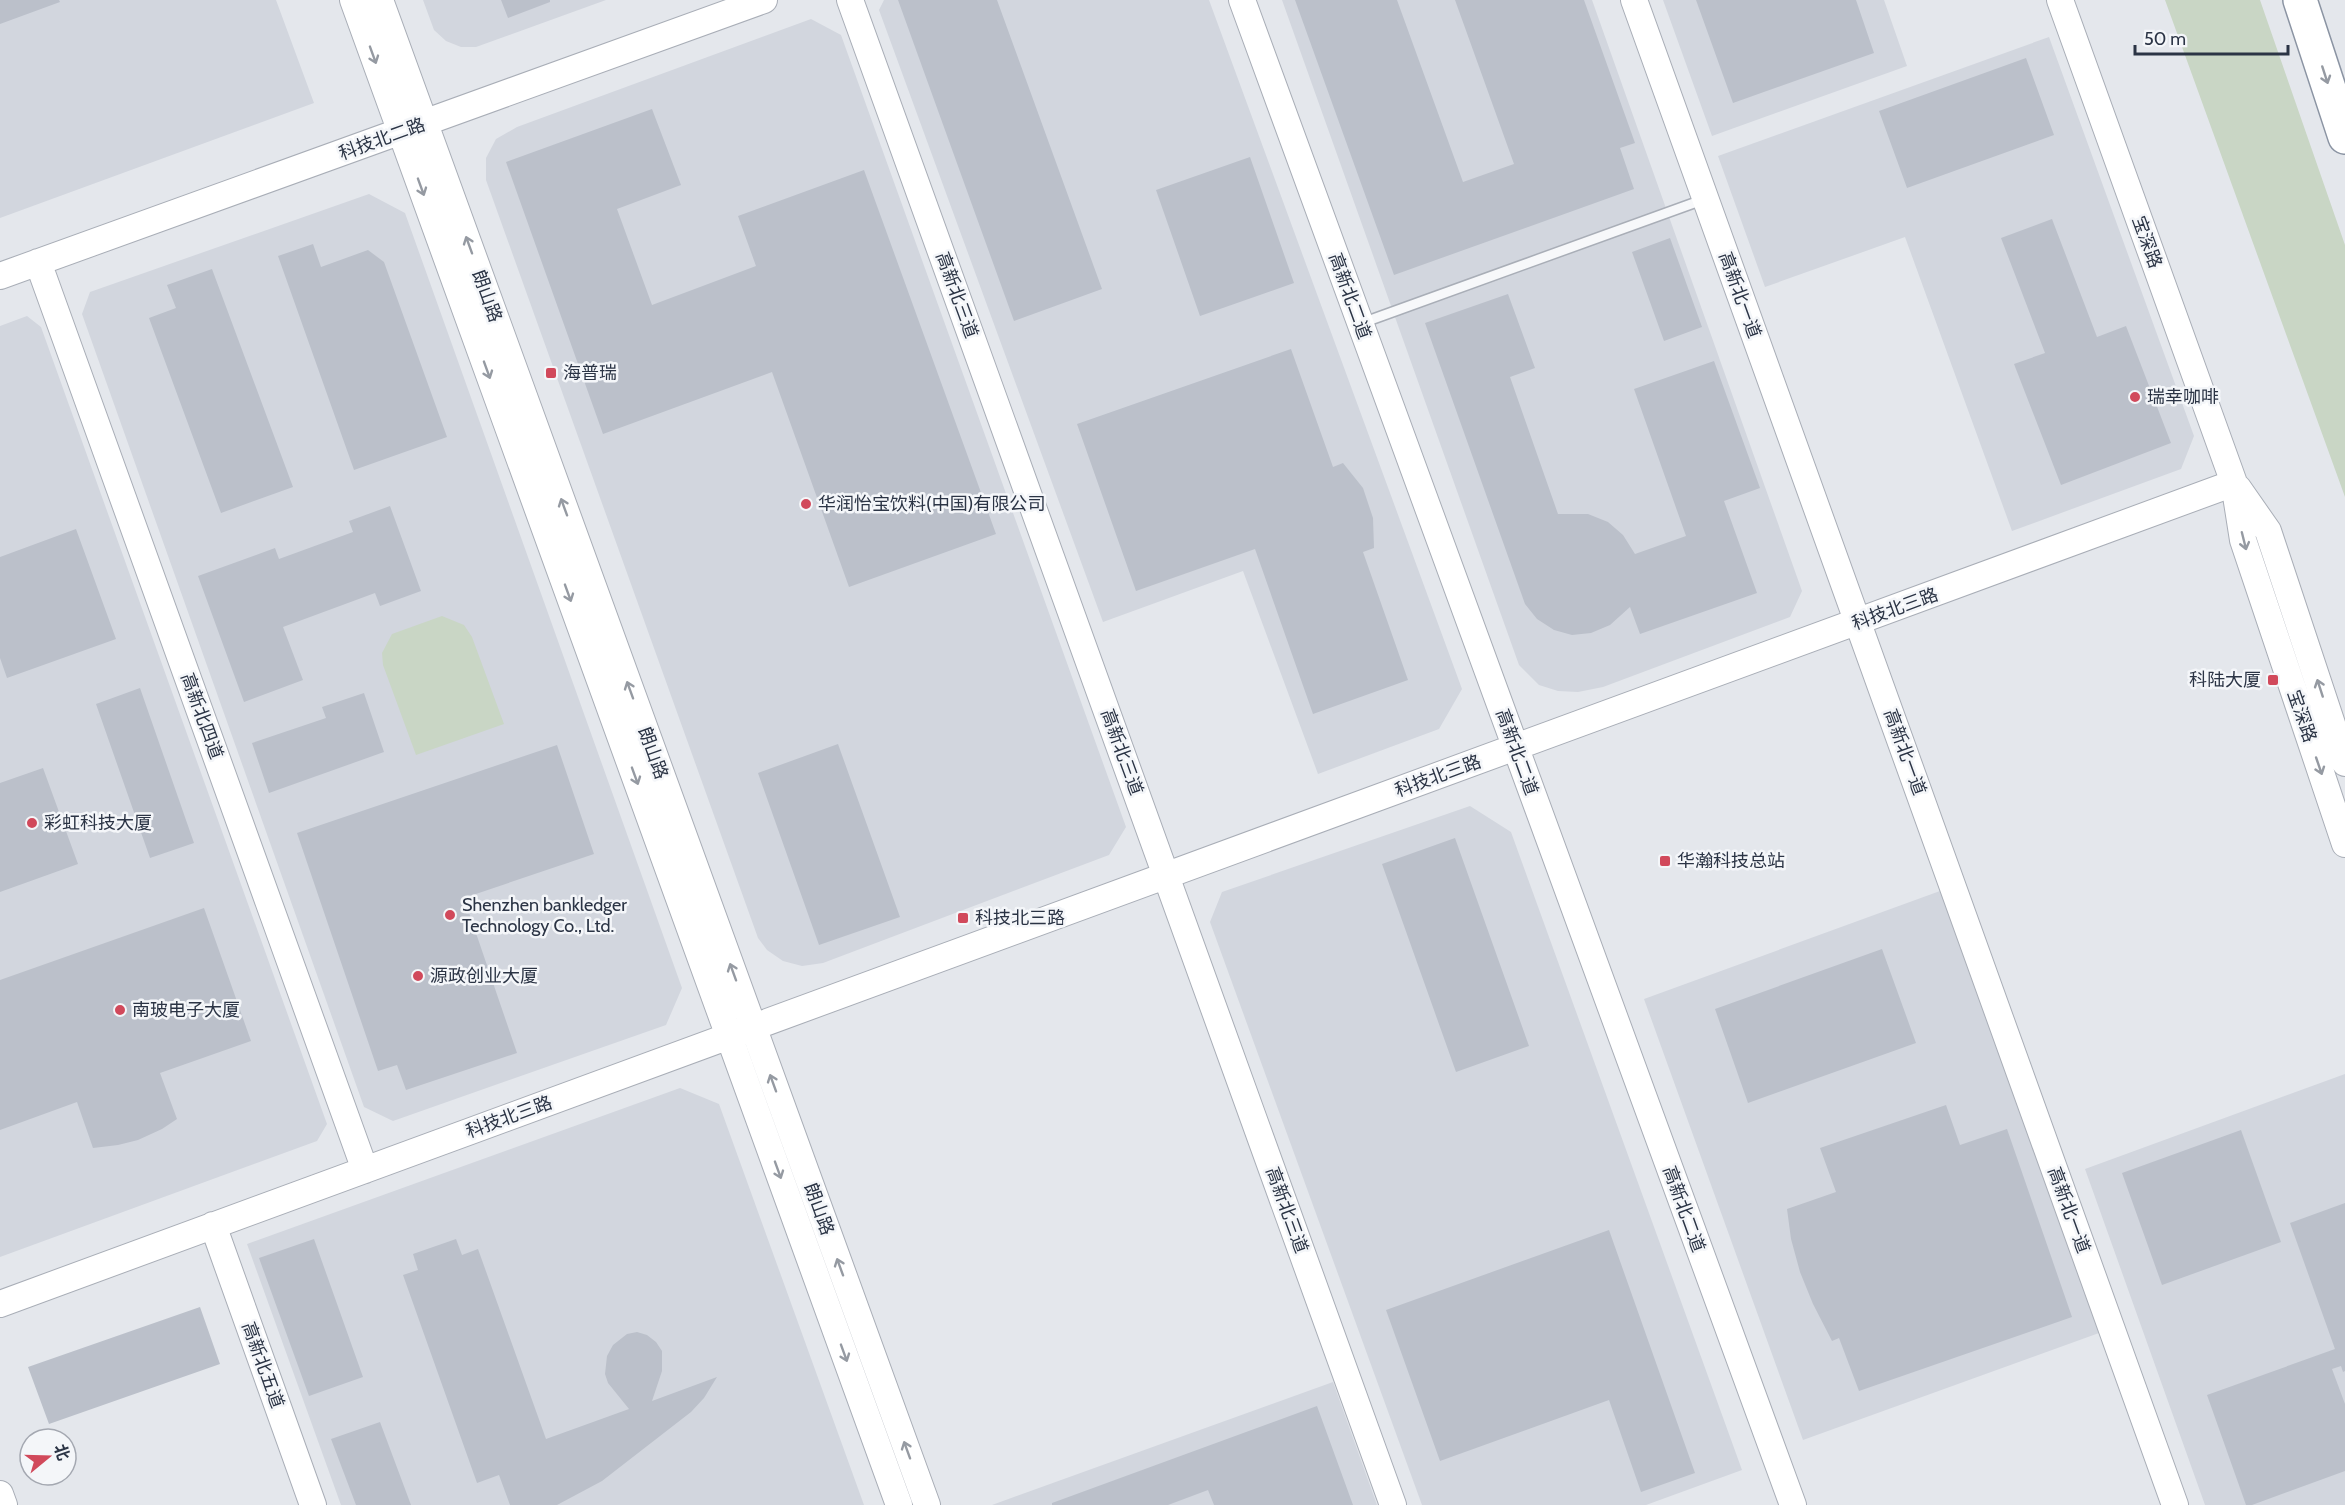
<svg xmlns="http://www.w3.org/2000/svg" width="2345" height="1505" font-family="Cabin,'Noto Sans SC',sans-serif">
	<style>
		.built { fill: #d2d6de }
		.green { fill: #c9d6c5 }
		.building { fill: #bbc0ca }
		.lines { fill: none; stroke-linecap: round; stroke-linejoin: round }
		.lane-casing { stroke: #a9aeb7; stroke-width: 12 }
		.secondary-casing { stroke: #a9aeb7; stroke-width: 28 }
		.highway-casing { stroke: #8b94a3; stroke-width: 36 }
		.lane { stroke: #f7f8fa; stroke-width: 9 }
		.secondary { stroke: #fff; stroke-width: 26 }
		.highway { stroke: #fff; stroke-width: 33 }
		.oneway { stroke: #959aa2 }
		.poi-dot { fill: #d1495b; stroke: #f4f6f9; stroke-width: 2 }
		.labels { text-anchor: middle; stroke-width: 5; stroke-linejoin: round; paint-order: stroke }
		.street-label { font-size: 18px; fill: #2b3445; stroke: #f4f6f9 }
		.poi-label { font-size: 18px; fill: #2b3445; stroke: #f4f6f9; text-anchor: start }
	</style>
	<rect width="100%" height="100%" fill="#e4e7ec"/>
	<!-- built -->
	<path class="built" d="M0,0H276L314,103L0,218Z
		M423,0H606L476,47H461L446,41L434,30Z
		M884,0H1209L1462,689L1439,729L1318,774L1243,571L1103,622L879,10Z
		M1282,0H1592L1802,591L1790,617L1603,687L1578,692L1558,691L1539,685L1519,665Z
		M1663,0H1884L1907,66L1712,136Z
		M811,19L841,35L1126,827L1109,855L823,963L802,966L783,961L767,950L758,938L486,180V158L496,139L517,127Z
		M2049,37L2194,436L2181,469L2012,531L1905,237L1765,287L1718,156Z
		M369,194L405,213L682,988L666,1025L393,1121L364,1107L82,314L90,292Z
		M27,316L41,327L327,1124L317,1141L0,1257V326Z
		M1470,806L1511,832L1742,1470L1646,1505H1422L1210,922L1222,892Z
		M1940,891L2099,1333L1803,1440L1644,999Z
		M2345,1074V1505H2205L2085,1169Z
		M680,1088L719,1104L864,1505H341L247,1244Z
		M1333,1382L1377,1505H992Z"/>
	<!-- green -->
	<path class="green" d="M2165,0H2260L2345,245V497Z
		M442,616L464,625L472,637L504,724L416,755L383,665L382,653L392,634Z"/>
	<!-- building -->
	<path class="building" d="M0,0H59L60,2L0,24Z
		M501,0H550V2L508,18Z
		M898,0H997L1102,289L1014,321Z
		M1295,0H1397L1463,182L1514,164L1455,0H1584L1635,143L1620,148L1634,189L1394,275Z
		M1696,0H1856L1874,53L1733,103Z
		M2026,58L2054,135L1907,188L1879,111Z
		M652,109L681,185L617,209L652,305L756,266L738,216L864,170L996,534L849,587L772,372L603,434L506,162Z
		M1250,157L1294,283L1200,316L1156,190Z
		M2052,219L2097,337L2126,326L2171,443L2061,485L2014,364L2045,353L2001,238Z
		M1670,238L1702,327L1664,341L1632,252Z
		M313,244L321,267L368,250L384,262L447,437L354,470L278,256Z
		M212,269L293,487L221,513L149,318L176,308L167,285Z
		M1508,294L1535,368L1510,377L1558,514H1588L1608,522L1623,535L1635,554L1686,536L1634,389L1714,361L1760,488L1724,501L1757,593L1640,634L1630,607L1610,625L1591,633L1572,635L1554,630L1537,619L1525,604L1425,323Z
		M1291,349L1333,467L1343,463L1363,488L1373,518L1374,548L1363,552L1408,680L1313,714L1255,549L1136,591L1077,424Z
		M390,506L421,591L380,606L375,593L283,627L303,680L244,702L198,576L275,548L279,559L353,532L349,521Z
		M76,529L116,639L7,678L0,658V557Z
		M140,688L194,843L150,858L96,704Z
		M364,693L384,752L269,793L252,743L326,718L322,707Z
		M838,744L900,917L819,945L758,773Z
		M557,745L594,854L464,898L517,1053L406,1090L397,1065L378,1071L297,833Z
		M43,768L78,864L0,892V783Z
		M1455,838L1529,1046L1456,1072L1382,864Z
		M204,908L251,1041L160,1073L177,1119L162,1129L138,1140L118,1145L93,1148L77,1102L0,1130V980Z
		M1882,949L1916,1043L1748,1103L1715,1009Z
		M1946,1105L1960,1145L2007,1129L2072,1317L1859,1391L1839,1338L1832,1341L1813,1304L1800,1272L1791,1239L1787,1209L1836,1192L1820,1148Z
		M2241,1130L2281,1242L2162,1285L2122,1173Z
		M2345,1203V1371L2343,1372L2341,1366L2332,1369L2345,1404V1471L2252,1505H2246L2207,1395L2335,1349L2290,1223Z
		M1609,1230L1695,1473L1641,1492L1609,1400L1440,1461L1386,1310Z
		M314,1239L363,1377L309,1396L259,1258Z
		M456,1239L462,1255L478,1249L546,1439L629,1409L608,1383L605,1374L607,1356L613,1345L627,1334L637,1332L647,1335L656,1342L662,1351V1371L652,1401L717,1377L704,1398L691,1412L602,1481L557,1505H510L499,1475L477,1483L403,1275L418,1270L413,1254Z
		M200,1307L220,1364L49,1424L28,1367Z
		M1317,1406L1353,1505H1214L1208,1490L1168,1505H1052V1503Z
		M380,1422L411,1505H356L331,1439Z"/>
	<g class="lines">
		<defs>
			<path id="lane" d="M1362,323L1705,199"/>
			<path id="secondary" d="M353,0L899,1505
				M380,0L927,1505
				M850,0L1393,1505
				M1242,0L1793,1505
				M1634,0L2175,1505
				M2060,0L2234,483L2243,540L2345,844
				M38,262L365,1170
				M0,276L764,0
				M2238,488L2268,531L2345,763
				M213,1225L313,1505
				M0,1304L2234,483
				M0,1494L4,1505"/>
			<path id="highway" d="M2300,0L2345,137"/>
		</defs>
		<!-- lane casing -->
		<use href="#lane" class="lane-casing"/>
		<!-- secondary casing -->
		<use href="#secondary" class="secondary-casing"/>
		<!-- highway casing -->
		<use href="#highway" class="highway-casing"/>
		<!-- lane -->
		<use href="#lane" class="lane"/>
		<!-- secondary -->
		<use href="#secondary" class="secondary"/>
		<!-- highway -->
		<use href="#highway" class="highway"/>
	</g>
	<!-- one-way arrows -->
	<defs><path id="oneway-shaft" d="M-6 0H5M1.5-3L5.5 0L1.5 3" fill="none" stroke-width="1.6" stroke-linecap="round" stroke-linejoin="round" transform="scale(1.5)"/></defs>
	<g class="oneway">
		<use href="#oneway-shaft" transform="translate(373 55) rotate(70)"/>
		<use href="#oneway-shaft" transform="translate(2325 75) rotate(72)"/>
		<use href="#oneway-shaft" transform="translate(421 187) rotate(70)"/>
		<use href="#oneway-shaft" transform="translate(469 245) rotate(-110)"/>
		<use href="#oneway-shaft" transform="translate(487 370) rotate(70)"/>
		<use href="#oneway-shaft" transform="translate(564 507) rotate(-110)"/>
		<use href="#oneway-shaft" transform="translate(2244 541) rotate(76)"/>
		<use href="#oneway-shaft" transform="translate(568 593) rotate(70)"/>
		<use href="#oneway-shaft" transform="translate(2320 688) rotate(-108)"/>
		<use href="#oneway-shaft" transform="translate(630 690) rotate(-110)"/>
		<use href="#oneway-shaft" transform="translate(2319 766) rotate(71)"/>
		<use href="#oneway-shaft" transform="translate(635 776) rotate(70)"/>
		<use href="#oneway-shaft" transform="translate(733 972) rotate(-110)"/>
		<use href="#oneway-shaft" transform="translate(773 1083) rotate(-110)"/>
		<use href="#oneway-shaft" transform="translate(778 1170) rotate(70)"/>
		<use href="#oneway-shaft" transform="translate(840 1267) rotate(-110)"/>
		<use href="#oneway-shaft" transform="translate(844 1353) rotate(70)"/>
		<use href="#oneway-shaft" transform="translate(907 1450) rotate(-110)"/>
	</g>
	<!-- markers -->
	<g class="poi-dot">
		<rect x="545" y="367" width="12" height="12" rx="3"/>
		<circle cx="2135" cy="397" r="6"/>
		<circle cx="806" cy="504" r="6"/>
		<rect x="2267" y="674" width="12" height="12" rx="3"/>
		<circle cx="32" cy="823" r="6"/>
		<rect x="1659" y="855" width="12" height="12" rx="3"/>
		<circle cx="450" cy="915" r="6"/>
		<rect x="957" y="912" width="12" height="12" rx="3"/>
		<circle cx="418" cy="976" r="6"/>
		<circle cx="120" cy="1010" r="6"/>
	</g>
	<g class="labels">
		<!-- street labels -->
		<g class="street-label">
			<text transform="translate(382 139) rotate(-20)" y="6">科技北二路</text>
			<text transform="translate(2147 242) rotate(70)" y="6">宝深路</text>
			<text transform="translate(957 295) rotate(70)" y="6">高新北三道</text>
			<text transform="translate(1740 295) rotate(70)" y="6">高新北一道</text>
			<text transform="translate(487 296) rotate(70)" y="6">朗山路</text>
			<text transform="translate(1350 296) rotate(70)" y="6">高新北二道</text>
			<text transform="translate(1895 609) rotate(-20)" y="6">科技北三路</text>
			<text transform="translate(202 716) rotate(70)" y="6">高新北四道</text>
			<text transform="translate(2302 716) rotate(71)" y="6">宝深路</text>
			<text transform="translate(1122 752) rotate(70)" y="6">高新北三道</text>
			<text transform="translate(1517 752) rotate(70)" y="6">高新北二道</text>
			<text transform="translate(1905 752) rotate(70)" y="6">高新北一道</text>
			<text transform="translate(653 753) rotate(70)" y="6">朗山路</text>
			<text transform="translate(1438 776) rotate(-20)" y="6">科技北三路</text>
			<text transform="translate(509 1117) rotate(-20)" y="6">科技北三路</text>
			<text transform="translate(819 1209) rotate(70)" y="6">朗山路</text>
			<text transform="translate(1684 1209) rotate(70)" y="6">高新北二道</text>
			<text transform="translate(1287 1210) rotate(70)" y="6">高新北三道</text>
			<text transform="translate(2069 1210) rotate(70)" y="6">高新北一道</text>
			<text transform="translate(263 1365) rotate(70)" y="6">高新北五道</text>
		</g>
		<!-- poi labels -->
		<g class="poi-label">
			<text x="563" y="379">海普瑞</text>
			<text x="2147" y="403">瑞幸咖啡</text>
			<text x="818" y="510">华润怡宝饮料(中国)有限公司</text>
			<text x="2261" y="686" text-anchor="end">科陆大厦</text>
			<text x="44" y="829">彩虹科技大厦</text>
			<text x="1677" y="867">华瀚科技总站</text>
			<text x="462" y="911">Shenzhen bankledger<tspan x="462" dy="21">Technology Co., Ltd.</tspan></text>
			<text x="975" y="924">科技北三路</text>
			<text x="430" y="982">源政创业大厦</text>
			<text x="132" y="1016">南玻电子大厦</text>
		</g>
	</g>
	<!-- north arrow -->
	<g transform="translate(48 1457) rotate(71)"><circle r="28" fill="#f4f6f9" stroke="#a4a8b1" stroke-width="1.5"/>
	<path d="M0-4.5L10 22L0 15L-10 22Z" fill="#d1495b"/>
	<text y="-9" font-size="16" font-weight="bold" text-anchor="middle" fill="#2b3445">北</text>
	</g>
	<!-- scale -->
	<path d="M2135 45v9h153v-9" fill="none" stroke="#2b3445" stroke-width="3"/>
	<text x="2144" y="45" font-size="18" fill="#2b3445" stroke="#f4f6f9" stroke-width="4.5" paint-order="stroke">50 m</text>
</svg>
